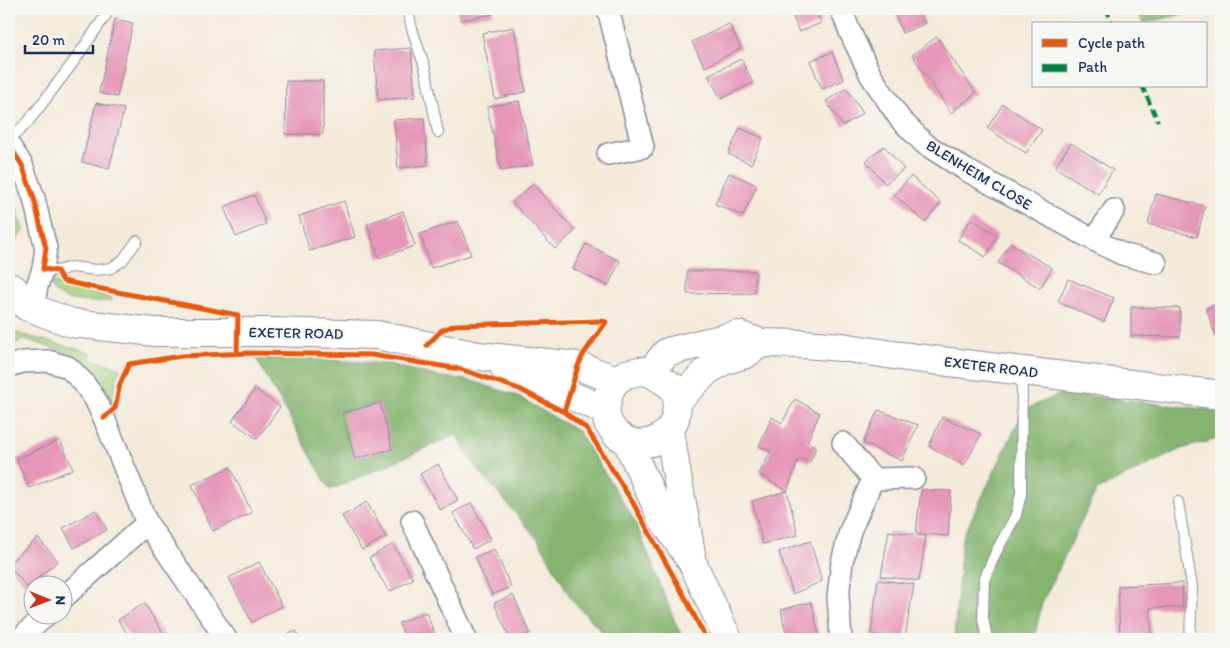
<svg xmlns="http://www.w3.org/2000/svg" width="1230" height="648" font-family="Itim,sans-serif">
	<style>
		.green { fill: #a5d27f; stroke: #60806e }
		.forest { fill: #84b46e; stroke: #507266; fill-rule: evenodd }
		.building { fill: #e696b7 }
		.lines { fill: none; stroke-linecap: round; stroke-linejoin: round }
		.lane-casing { stroke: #888c9c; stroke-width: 12 }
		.street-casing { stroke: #888c9c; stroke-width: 24 }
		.primary-casing { stroke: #888c9c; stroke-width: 30 }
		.lane { stroke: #fff; stroke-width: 10 }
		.street { stroke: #fff; stroke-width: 21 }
		.primary { stroke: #fff; stroke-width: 28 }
		.quiet { stroke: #00873e; stroke-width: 4; stroke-dasharray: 8 4; stroke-linecap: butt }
		.cycleway-casing { stroke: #f6f6f2; stroke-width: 8 }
		.cycleway { stroke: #e8590c; stroke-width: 5 }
		.labels { text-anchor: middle; stroke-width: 4.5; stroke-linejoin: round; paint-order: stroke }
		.street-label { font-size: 15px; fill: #1b2f5e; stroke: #f6f6f2 }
	</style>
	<rect width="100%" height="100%" fill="#f6f6f2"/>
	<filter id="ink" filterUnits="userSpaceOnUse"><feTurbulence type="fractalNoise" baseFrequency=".02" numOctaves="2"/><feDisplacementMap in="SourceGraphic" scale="10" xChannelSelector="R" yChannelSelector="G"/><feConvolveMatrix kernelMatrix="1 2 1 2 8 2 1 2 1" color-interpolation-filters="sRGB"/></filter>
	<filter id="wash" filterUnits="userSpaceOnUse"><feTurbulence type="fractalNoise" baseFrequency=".0096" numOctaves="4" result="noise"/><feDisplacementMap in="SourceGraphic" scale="20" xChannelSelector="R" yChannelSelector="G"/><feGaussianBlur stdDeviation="1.12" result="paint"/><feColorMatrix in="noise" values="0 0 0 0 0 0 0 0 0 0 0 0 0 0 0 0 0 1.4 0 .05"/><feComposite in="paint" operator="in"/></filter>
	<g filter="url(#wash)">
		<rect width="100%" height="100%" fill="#f4ead9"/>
		<!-- green -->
		<path class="green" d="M10,180L23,230L15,243L9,242V182Z
			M50,282L112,298L111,301C93,301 53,306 50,282Z
			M9,331L91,353L90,359L120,368L116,381L111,403L98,375L88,364L80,357L25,339L9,345Z"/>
		<!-- forest -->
		<path class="forest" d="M1134,9H1206L1144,23Z
			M256,358H307L389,364L436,376L472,381L515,395L578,431L635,521L677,627L685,639H609L572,600L539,541L475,466L456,435L330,490ZM380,403L392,449L355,459L343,413Z
			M1063,393L1221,411V438L1181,449L1097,490L1042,603L1034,639H954L962,538L1024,410Z"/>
		<g id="blocks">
			<!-- building -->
			<path class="building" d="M458,9H492L493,14L461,20Z
				M790,9H815L821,23L799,32Z
				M894,9H919L925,24L902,33Z
				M115,19L133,23L117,97L99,93Z
				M729,24L741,48L705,67L692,42Z
				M514,27L526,92L495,99L482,33Z
				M937,37L976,93L951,113L912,55Z
				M411,48L415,97L378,100L374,51Z
				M832,52L844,80L822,89L810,61Z
				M741,59L753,83L721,99L708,75Z
				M286,81H323V134H285Z
				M846,88L863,113L843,126L826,101Z
				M519,101L533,165L501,171L487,107Z
				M96,103L124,109L109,169L82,162Z
				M1003,104L1042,130L1026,153L987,128Z
				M424,118L428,165L398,168L394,120Z
				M740,128L763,138L751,164L728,154Z
				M1071,143L1113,170L1098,194L1055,167Z
				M884,146L904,169L885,184L866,161Z
				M729,173L757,185L743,216L715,204Z
				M911,176L941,203L925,222L894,195Z
				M533,184L575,231L555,249L512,202Z
				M1156,194L1205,206L1197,237L1148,224Z
				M254,195L266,224L236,237L224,207Z
				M344,201L355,237L310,251L299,216Z
				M403,211L415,246L379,258L367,224Z
				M971,219L998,235L986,257L958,240Z
				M458,221L471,255L431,268L420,234Z
				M1010,243L1052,268L1040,288L998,263Z
				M586,244L620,261L608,286L573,269Z
				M687,271H755V293L687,294Z
				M1068,279L1114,298L1104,322L1058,302Z
				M1221,303V335L1216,336L1206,308Z
				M1131,307L1180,308V337L1131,336Z
				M255,389L280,407L257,439L232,421Z
				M795,399L820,413L807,442L816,447L810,462L799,458L787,491L798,535L763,544L752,501L787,491L759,474L771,451L759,446L772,417L782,423Z
				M380,403L392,449L355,459L342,413Z
				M878,410L918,425L902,461L863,443Z
				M942,417L981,434L964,466L929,446Z
				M60,440L73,469L29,488L16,459Z
				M438,464L458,500L440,510L420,474Z
				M230,467L252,513L213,531L192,485Z
				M921,490L951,491L948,536L916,533Z
				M367,502L386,537L362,550L342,516Z
				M471,503L491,539L473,549L453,513Z
				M96,510L107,530L74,548L63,528Z
				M889,531L926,536L919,581L881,576Z
				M38,538L58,561L27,587L9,566V563Z
				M810,541L822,581L793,594L779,552Z
				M393,544L413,579L389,592L369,558Z
				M494,549L511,587L492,595L475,557Z
				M259,562L282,606L252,622L229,578Z
				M878,580L914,584L905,638L871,634Z
				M1182,583L1183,607L1150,608L1152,639H1120L1118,586Z
				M513,595L530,633L516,639H510L494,603Z
				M811,602L820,639H787L781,610Z
				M144,603L167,639H131L118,620Z
				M426,612L437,639H406L399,623Z
				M296,631L299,639H277Z"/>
		</g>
	</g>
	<g filter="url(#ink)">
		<use href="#blocks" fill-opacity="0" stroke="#888c9c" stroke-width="1"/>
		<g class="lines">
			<defs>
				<path id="lane" d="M407,9L413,32L425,68L438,132
					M9,140L28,122L72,64L106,15L107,9
					M43,269L57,271L71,267L97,270L111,268L122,261L137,241
					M1178,502L1192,586L1190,639
					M987,639L983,618L984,580L996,552L1016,515L1021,494L1022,372"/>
				<path id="street" d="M608,9L643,147L608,154
					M841,9L850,32L871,76L900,119L925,144L966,170L1094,240L1122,254L1156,263
					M9,145L22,165L34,198L39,220L46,248L43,269L37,286L33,309
					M1094,240L1114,210
					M9,366L23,362L48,361L68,367L83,382L95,399L104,418L147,523L226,639
					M843,443L873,479
					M412,521L466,639
					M62,599L147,523
					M20,639L45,616
					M841,639L838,597L842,562L850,531L873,479L914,478"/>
				<path id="primary" d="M9,287L14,289L26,306L72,323L155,332H272L377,335L478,356L578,366L617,380
					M504,367L605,410
					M639,371L650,372L673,387L678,400L675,419L670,429L662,437L652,442L639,444L627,441L616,434L608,423L605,410L610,389L617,380L626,374Z
					M650,372L667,352L699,344L738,335L761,343L804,344L842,347L900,356L1221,395
					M678,400L707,371L725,360L746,354L761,343
					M670,429C675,471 684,512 691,553
					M627,441L662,518L692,562L728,639"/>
			</defs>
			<!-- lane casing -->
			<use href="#lane" class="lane-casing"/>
			<!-- street casing -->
			<use href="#street" class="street-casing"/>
			<!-- primary casing -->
			<use href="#primary" class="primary-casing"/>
			<!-- lane -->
			<use href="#lane" class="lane"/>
			<!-- street -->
			<use href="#street" class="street"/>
			<!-- primary -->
			<use href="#primary" class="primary"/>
			<!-- quiet -->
			<path class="quiet" d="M1106,9L1113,24
				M1142,86L1158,121"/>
			<defs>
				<path id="cycleway" d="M9,145L22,165L34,198L39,220L46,248L43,269L57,271L63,281L86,286L238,315L237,353
					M427,345L442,330L455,325L602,321L606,322L583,355L578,366L564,412
					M104,418L115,408L120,384L129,364L182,356L248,353L371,355L460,369L519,389L564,412L587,429L633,503L687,601L706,639"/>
			</defs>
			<!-- cycleway casing -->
			<use href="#cycleway" class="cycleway-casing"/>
			<!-- cycleway -->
			<use href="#cycleway" class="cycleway"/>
		</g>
	</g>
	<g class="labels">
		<!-- street labels -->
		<g class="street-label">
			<text transform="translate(979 175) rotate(31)" y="5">BLENHEIM CLOSE</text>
			<text transform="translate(296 333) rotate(1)" y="5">EXETER ROAD</text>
			<text transform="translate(991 367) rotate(7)" y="5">EXETER ROAD</text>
		</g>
	</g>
	<!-- margin -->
	<rect width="1230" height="648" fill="none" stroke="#f6f6f2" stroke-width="30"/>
	<!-- legend -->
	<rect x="1032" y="22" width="175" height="65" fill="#f6f6f2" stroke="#9ea6b7"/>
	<rect x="1042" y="39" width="25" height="8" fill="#e8590c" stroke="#9ea6b7"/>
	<text x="1078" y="48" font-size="15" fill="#1b2f5e">Cycle path</text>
	<rect x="1042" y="64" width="25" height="8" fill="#00873e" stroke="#9ea6b7"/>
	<text x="1078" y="72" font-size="15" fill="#1b2f5e">Path</text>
	<!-- north arrow -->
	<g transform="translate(48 600) rotate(91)"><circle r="24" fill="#f6f6f2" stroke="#9ea6b7"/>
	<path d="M0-4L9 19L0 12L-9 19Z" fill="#c8321e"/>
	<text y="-8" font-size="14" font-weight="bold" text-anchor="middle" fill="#1b2f5e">N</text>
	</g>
	<!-- scale -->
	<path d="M25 45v8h68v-8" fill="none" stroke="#1b2f5e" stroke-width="2.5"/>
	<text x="32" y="45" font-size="15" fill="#1b2f5e" stroke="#f6f6f2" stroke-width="4" paint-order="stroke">20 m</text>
</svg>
